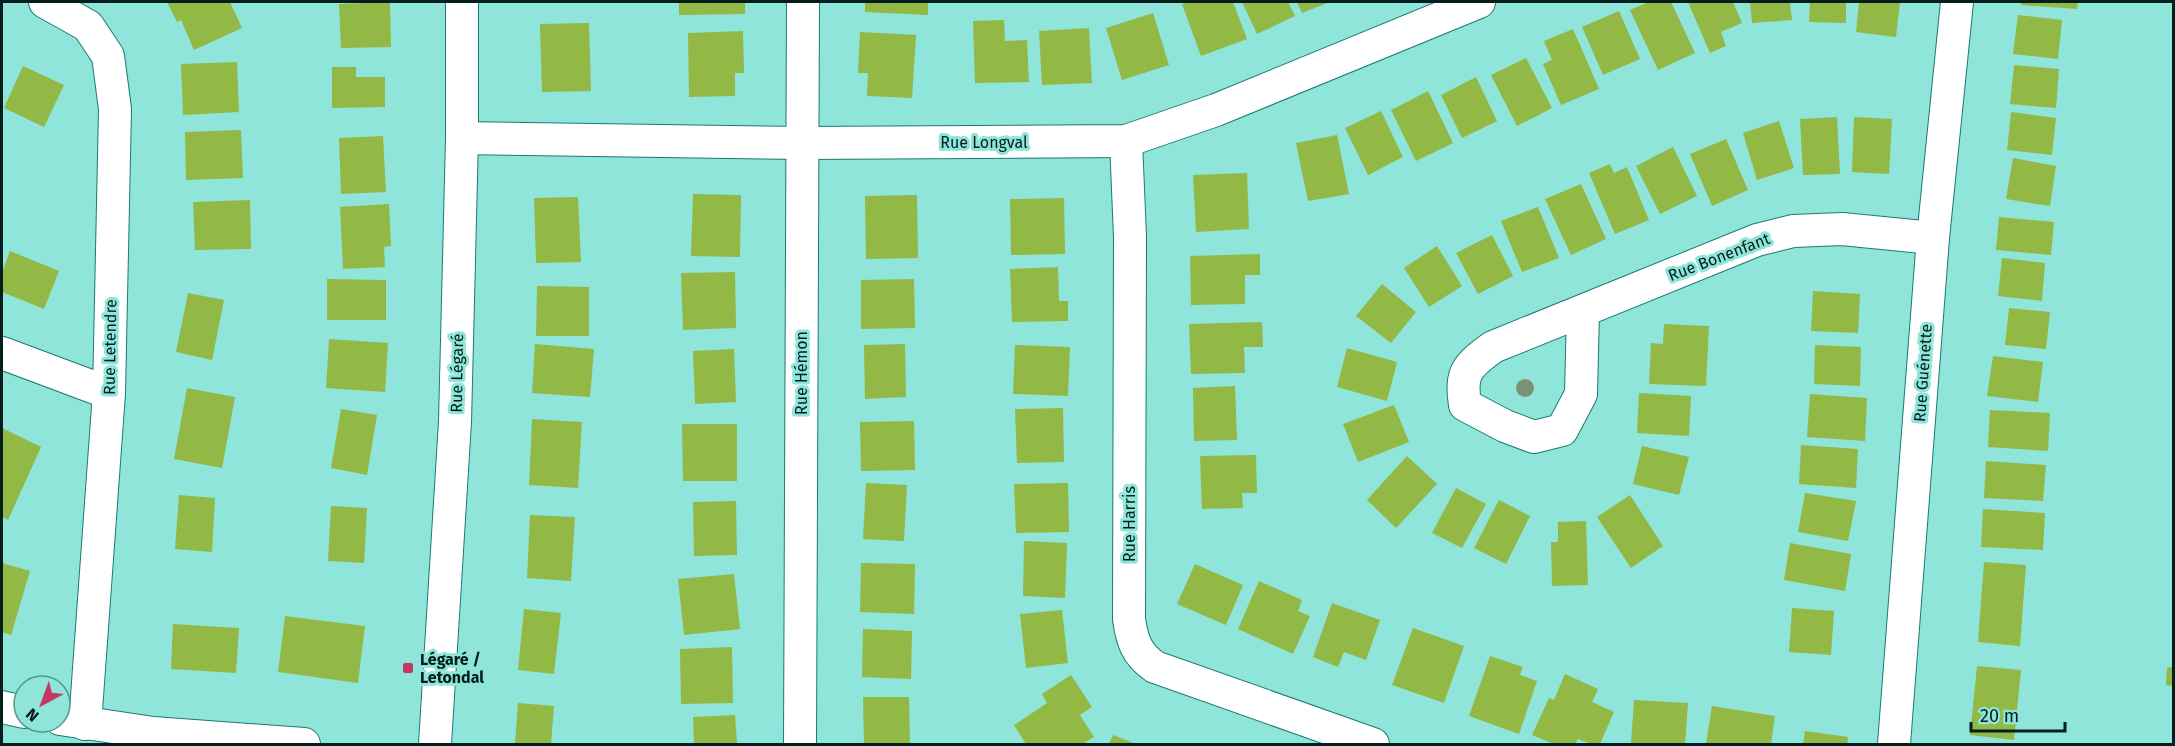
<svg xmlns="http://www.w3.org/2000/svg" width="2175" height="746" font-family="'Fira Sans',sans-serif">
<rect width="100%" height="100%" fill="#8fe5da"/>
<g fill="#92b845">
<path d="M167 2H230L242 28 194 50 181 20 177 22Z"/>
<path d="M390 2 391 47 341 48 339 4Z"/>
<path d="M679 2H745V14L679 15Z"/>
<path d="M865 2H928V15L865 12Z"/>
<path d="M1190 2H1233L1247 39 1201 56 1182 4Z"/>
<path d="M1242 2H1288L1295 16 1257 34Z"/>
<path d="M1297 2H1330L1302 13Z"/>
<path d="M1649 2H1671L1695 53 1658 70 1630 10Z"/>
<path d="M1688 2H1733L1742 23 1721 32 1726 46 1710 53Z"/>
<path d="M1750 2H1790L1792 20 1752 23Z"/>
<path d="M1810 2H1846V23L1809 22Z"/>
<path d="M1859 2H1900L1896 37 1856 32Z"/>
<path d="M2021 2H2078L2077 9 2021 5Z"/>
<path d="M1619 11 1640 59 1603 75 1582 27Z"/>
<path d="M1153 13 1169 65 1122 80 1106 28Z"/>
<path d="M2018 15 2062 20 2058 59 2013 54Z"/>
<path d="M1004 20 1005 41 1027 40 1029 82 975 83 973 21Z"/>
<path d="M589 23 591 91 542 92 540 24Z"/>
<path d="M1089 28 1092 83 1042 85 1039 31Z"/>
<path d="M1573 29 1599 89 1561 105 1543 64 1552 60 1544 41Z"/>
<path d="M743 31 744 73H735V96L689 97 688 33Z"/>
<path d="M860 32 916 35 912 98 867 96 868 73H858Z"/>
<path d="M1526 58 1552 108 1517 126 1491 75Z"/>
<path d="M237 62 239 112 183 115 181 64Z"/>
<path d="M2014 65 2059 69 2056 108 2010 104Z"/>
<path d="M23 66 64 85 44 127 4 108Z"/>
<path d="M332 67H356V77H385V107L332 108Z"/>
<path d="M1476 77 1497 121 1462 138 1441 95Z"/>
<path d="M1428 91 1453 143 1416 161 1391 110Z"/>
<path d="M1381 111 1403 157 1368 175 1345 128Z"/>
<path d="M2011 112 2056 118 2052 155 2007 150Z"/>
<path d="M1837 117 1840 174 1803 175 1800 119Z"/>
<path d="M1854 117 1892 119 1889 174 1852 172Z"/>
<path d="M1779 121 1794 168 1757 180 1743 133Z"/>
<path d="M241 130 243 178 186 180 185 132Z"/>
<path d="M1337 135 1349 194 1308 201 1296 143Z"/>
<path d="M383 136 386 192 341 194 339 138Z"/>
<path d="M1726 139 1748 190 1712 206 1690 154Z"/>
<path d="M1673 147 1697 196 1660 214 1636 166Z"/>
<path d="M2013 158 2056 166 2050 206 2006 199Z"/>
<path d="M1610 164 1614 173 1627 167 1649 220 1615 234 1589 173Z"/>
<path d="M1247 173 1249 229 1196 232 1193 175Z"/>
<path d="M1581 184 1606 239 1571 255 1545 199Z"/>
<path d="M693 194 741 195 740 257 691 256Z"/>
<path d="M917 195 918 258 866 259 865 196Z"/>
<path d="M578 197 581 262 536 263 534 198Z"/>
<path d="M1064 198 1065 254 1011 255 1010 199Z"/>
<path d="M250 200 251 249 195 250 193 202Z"/>
<path d="M389 204 391 246 384 247 385 267 343 269 340 207Z"/>
<path d="M1538 207 1559 258 1522 272 1501 221Z"/>
<path d="M1999 217 2054 222 2051 255 1996 250Z"/>
<path d="M1492 235 1513 276 1478 294 1456 253Z"/>
<path d="M1437 246 1462 286 1429 307 1404 268Z"/>
<path d="M10 251 59 271 44 309 2 292V273Z"/>
<path d="M1260 254V275H1245V304L1191 305 1190 256Z"/>
<path d="M2002 258 2045 263 2042 301 1998 296Z"/>
<path d="M1058 267 1059 301H1068V321L1012 322 1010 269Z"/>
<path d="M735 272 736 328 683 330 681 273Z"/>
<path d="M327 279 386 280V320H327Z"/>
<path d="M914 279 915 328 861 329V280Z"/>
<path d="M1382 284 1416 312 1391 343 1356 316Z"/>
<path d="M537 286 589 287V336H536Z"/>
<path d="M1813 291 1860 294 1858 333 1811 331Z"/>
<path d="M188 293 224 300 212 360 176 352Z"/>
<path d="M2009 308 2050 312 2046 349 2005 345Z"/>
<path d="M1262 322 1263 347H1244L1245 373 1191 374 1189 324Z"/>
<path d="M1664 324 1709 326 1706 386 1649 384 1651 343 1663 344Z"/>
<path d="M329 339 388 343 385 392 326 388Z"/>
<path d="M535 344 594 349 590 397 532 393Z"/>
<path d="M905 344 906 397 865 399 864 345Z"/>
<path d="M1015 345 1070 347 1068 396 1013 394Z"/>
<path d="M1815 345 1861 347 1860 386 1814 384Z"/>
<path d="M1347 348 1397 362 1387 401 1337 387Z"/>
<path d="M734 349 736 402 695 404 693 351Z"/>
<path d="M1993 356 2043 362 2038 402 1987 396Z"/>
<path d="M1235 386 1237 440 1194 441 1193 388Z"/>
<path d="M187 388 235 397 222 468 174 459Z"/>
<path d="M1639 393 1691 396 1689 436 1637 433Z"/>
<path d="M1810 394 1867 398 1865 441 1807 437Z"/>
<path d="M1394 405 1409 442 1358 462 1343 424Z"/>
<path d="M1063 408 1064 462 1017 463 1015 409Z"/>
<path d="M341 409 377 415 367 475 331 468Z"/>
<path d="M1990 410 2050 413 2048 451 1988 447Z"/>
<path d="M532 419 582 422 578 488 529 485Z"/>
<path d="M914 421 915 470 861 471 860 422Z"/>
<path d="M682 424H737V481H683Z"/>
<path d="M2 428 41 447 8 520 2 517Z"/>
<path d="M1801 445 1858 449 1856 488 1799 484Z"/>
<path d="M1642 446 1689 457 1679 495 1633 484Z"/>
<path d="M1256 455 1257 493H1242L1243 508 1202 509 1200 456Z"/>
<path d="M1407 456 1437 484 1396 528 1367 500Z"/>
<path d="M1986 461 2046 465 2043 501 1984 498Z"/>
<path d="M866 483 907 485 904 541 863 539Z"/>
<path d="M1068 483 1069 532 1016 533 1014 484Z"/>
<path d="M1456 488 1486 504 1462 548 1432 533Z"/>
<path d="M1805 493 1856 501 1848 541 1798 532Z"/>
<path d="M179 495 215 498 212 552 175 549Z"/>
<path d="M1630 495 1663 546 1631 568 1597 517Z"/>
<path d="M1499 500 1530 516 1506 564 1474 548Z"/>
<path d="M736 501 737 555 694 556 693 502Z"/>
<path d="M331 506 367 508 364 563 328 561Z"/>
<path d="M1983 509 2045 513 2043 550 1981 547Z"/>
<path d="M530 515 575 517 571 581 527 578Z"/>
<path d="M1586 521 1588 585 1552 586 1551 542H1558V522Z"/>
<path d="M1024 541 1067 543 1065 598 1023 596Z"/>
<path d="M1790 543 1851 554 1845 591 1784 580Z"/>
<path d="M1984 562 2026 565 2020 646 1978 642Z"/>
<path d="M2 563 30 571 11 635 2 632Z"/>
<path d="M861 563 915 564 914 614 860 612Z"/>
<path d="M1195 564 1243 585 1226 625 1177 604Z"/>
<path d="M734 574 740 629 684 635 678 579Z"/>
<path d="M1259 581 1302 600 1298 611 1310 616 1293 654 1238 629Z"/>
<path d="M1332 603 1380 620 1366 660 1344 652 1338 667 1313 657Z"/>
<path d="M1792 608 1834 611 1831 655 1789 652Z"/>
<path d="M524 609 561 613 554 674 518 670Z"/>
<path d="M1062 610 1068 663 1026 668 1020 614Z"/>
<path d="M285 616 365 626 358 683 278 672Z"/>
<path d="M173 624 239 628 236 673 171 669Z"/>
<path d="M1413 628 1464 646 1444 703 1392 685Z"/>
<path d="M863 629 912 631 911 679 862 677Z"/>
<path d="M732 647 733 703 681 704 680 649Z"/>
<path d="M1490 656 1523 667 1520 675 1537 681 1519 734 1469 716Z"/>
<path d="M1977 666 2021 670 2014 740 1970 735Z"/>
<path d="M2174 666V686L2166 685 2167 668Z"/>
<path d="M1565 674 1598 689 1592 702 1614 712 1600 744H1591L1578 739 1575 744H1554L1532 735 1549 698 1554 700Z"/>
<path d="M1071 675 1092 707 1080 715 1094 737 1082 744H1026L1014 725 1047 703 1042 694Z"/>
<path d="M863 697H909L910 744H864Z"/>
<path d="M1634 700 1688 703 1685 744H1631Z"/>
<path d="M518 703 554 706 551 744H515Z"/>
<path d="M1712 706 1775 716 1771 744H1706Z"/>
<path d="M735 715 737 744H694L693 717Z"/>
<path d="M1805 731 1848 737 1847 744H1803Z"/>
<path d="M1113 735 1136 744H1109Z"/>
</g>
<g fill="none" stroke-linecap="round" stroke-linejoin="round">
<g stroke="#1b7b72" stroke-width="34">
<g id="minor">
<path d="M45 2 88 26 108 56 115 109 109 393 85 724"/>
<path d="M462 138 802 143 1126 141 1216 110 1479 2"/>
<path d="M1126 141 1130 237 1129 619C1132 640 1136 654 1155 667L1373 744"/>
<path d="M1583 312 1581 394 1562 430 1534 437 1505 426 1465 405C1460 372 1467 366 1493 347L1757 240 1793 231 1842 229 1933 238"/>
<path d="M2 353 109 393"/>
<path d="M2 707 24 712"/>
<path d="M60 719 153 733 304 744"/>
<path d="M435 744 455 422 462 138V2"/>
<path d="M800 744 803 2"/>
<path d="M1894 744 1933 238 1957 2"/>
</g>
</g>
<use href="#minor" stroke="#fff" stroke-width="32"/>
</g>
<circle fill="#7d9076" cx="1525" cy="388" r="9"/>
<rect fill="#c43766" stroke="#8fe5da" stroke-width="2" x="402" y="662" width="12" height="12" rx="3"/>
<g text-anchor="middle" dominant-baseline="central" stroke-width="6" stroke-linejoin="round" paint-order="stroke">
<g font-size="16" fill="#031e1b" stroke="#8fe5da">
<text x="984" y="142">Rue Longval</text>
<text transform="translate(1719 257) rotate(-21)">Rue Bonenfant</text>
<text transform="translate(110 347) rotate(-89)">Rue Letendre</text>
<text transform="translate(457 373) rotate(-89)">Rue Légaré</text>
<text transform="translate(801 373) rotate(-90)">Rue Hémon</text>
<text transform="translate(1923 373) rotate(-86)">Rue Guénette</text>
<text transform="translate(1129 524) rotate(-90)">Rue Harris</text>
</g>
<g font-size="16" font-weight="bold" fill="#031e1b" stroke="#8fe5da" text-anchor="start">
<text x="420" y="659">Légaré /<tspan x="420" dy="18">Letondal</tspan></text>
</g>
</g>
<rect width="2175" height="746" fill="none" stroke="#031e1b" stroke-width="6"/>
<g transform="translate(42 704) rotate(221)"><circle r="28" fill="#8fe5da" stroke="#57958e" stroke-width="1.5"/>
<path d="M0-4.5L10 22L0 15L-10 22Z" fill="#c43766"/>
<text y="-9" font-size="16" font-weight="bold" text-anchor="middle" fill="#031e1b">N</text>
</g>
<path d="M1971 722v9h94v-9" fill="none" stroke="#031e1b" stroke-width="3"/>
<text x="1980" y="722" font-size="18" fill="#031e1b" stroke="#8fe5da" stroke-width="4.5" paint-order="stroke">20 m</text>
</svg>
